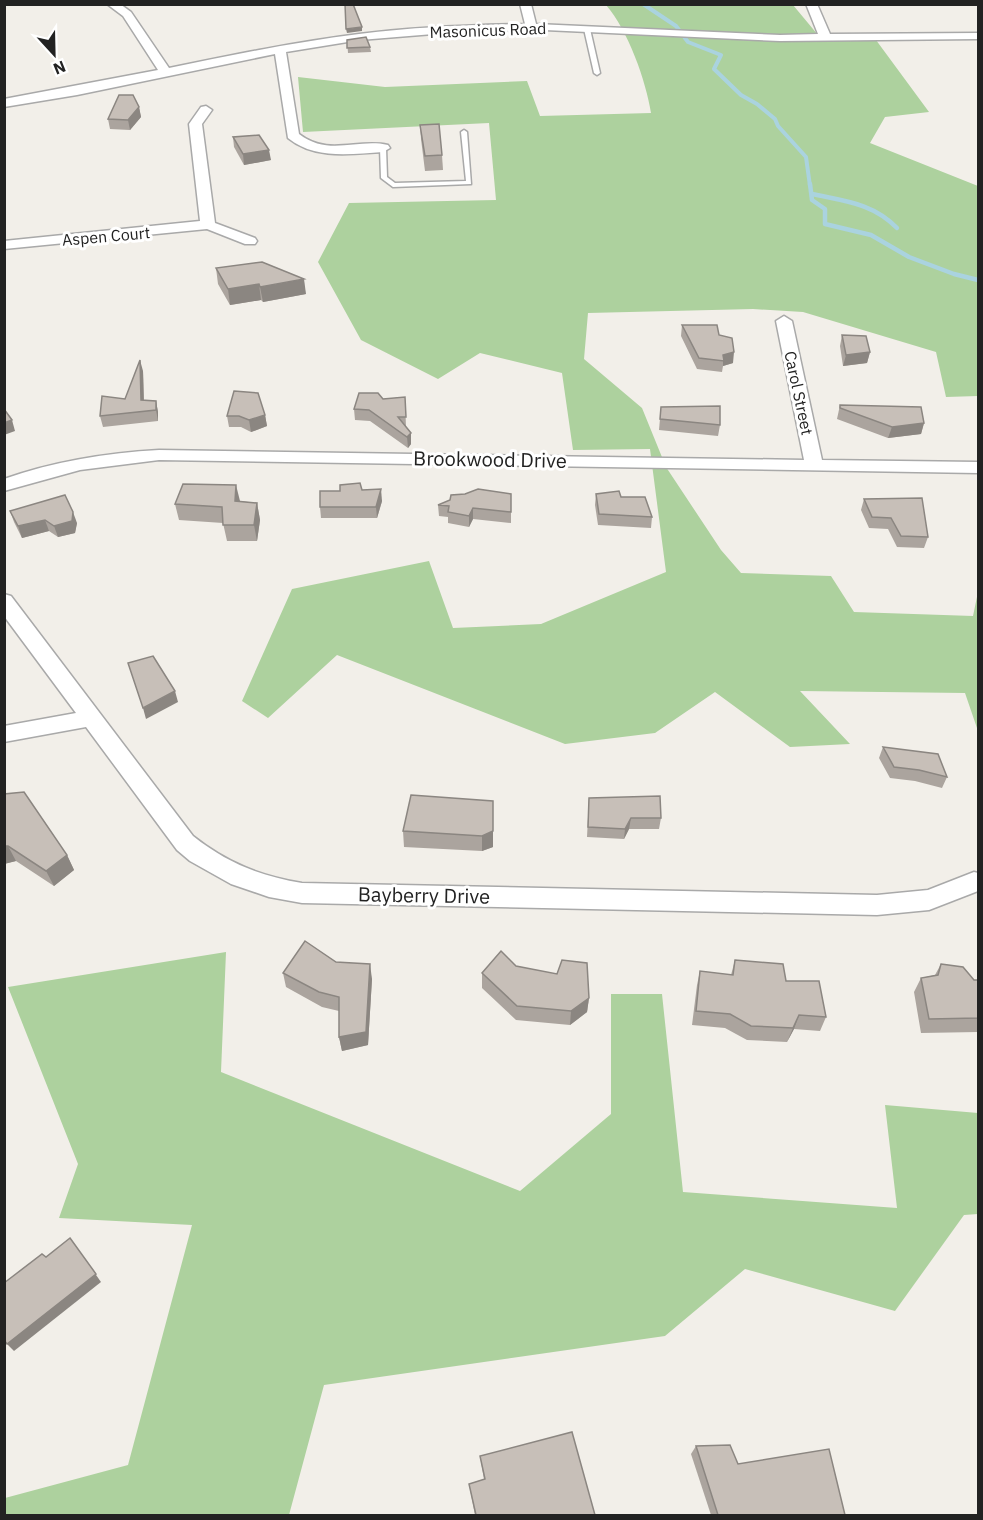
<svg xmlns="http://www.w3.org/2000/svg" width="983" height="1520" font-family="'IBM Plex Sans',sans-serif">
<rect width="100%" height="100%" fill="#f2efe9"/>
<g fill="#add19e">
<path d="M606 5H793L823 41 876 40 929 112 885 117 870 143 978 186V396L946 397 936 352 803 312 753 309 588 313 584 359 642 408 666 467 721 550 741 573 831 576 854 612 973 616 978 592V731L965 693 800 691 850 744 790 747 715 692 655 733 565 744 337 655 268 718 242 701 292 589 429 561 453 628 541 624 666 572 650 449 573 450 562 373 480 353 438 379 361 340 318 262 349 203 496 200 489 123 303 132 298 77 385 87 527 81 540 116 651 113C646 81 628 30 606 5Z"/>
<path d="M226 952 221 1072 520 1191 611 1114V994H662L683 1192 897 1208 885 1105 978 1113V1214L964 1215 895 1311 745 1269 665 1336 324 1385 289 1515H5V1498L128 1465 192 1225 59 1218 78 1164 8 987Z"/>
</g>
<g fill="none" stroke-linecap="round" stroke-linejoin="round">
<path stroke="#aad3df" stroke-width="4" d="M643 4 676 26 688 42 721 55 714 69 741 95 757 104 775 119 778 126 806 157 810 186"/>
<g stroke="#aad3df" stroke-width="4.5">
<path d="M810 184 812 200 825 209V224L871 235 909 257 954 274 978 280"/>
<path d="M812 194C844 201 873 203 897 228"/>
</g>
<g stroke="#a9a9a9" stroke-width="3">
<g id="lane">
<path d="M587 27 590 29 600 73 597 75 594 73 584 29Z"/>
<path d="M464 130 467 132 471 184 393 187 381 178 380 148 383 146 386 148 387 177 395 183 466 181 461 132Z"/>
</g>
</g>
<g stroke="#a9a9a9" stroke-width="3">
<g id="street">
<path d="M107 4H120L131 12 169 68C232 55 295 42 359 34 414 27 469 25 525 24L520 4H531L536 24 780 35 818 34 806 4H817L830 34 978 33V39L780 41 545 30 458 32 360 40 286 52 299 134C329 157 357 138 388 145L390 148 383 152C351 154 315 160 288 138L275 54 77 95 4 107V99L158 70 123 16Z"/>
<path d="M206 106 212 110 202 124 215 223 255 238 257 241 255 244H245L207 229 4 249V241L200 221 189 124 201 107Z"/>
<path d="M784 316 792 321 822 460 978 462V473L159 460 80 470 4 491V479C55 461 106 453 159 450L804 460 776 321Z"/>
<path d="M4 594 11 596 193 836C227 863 260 876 302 883L877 895 928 890 974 872 978 873V891L929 910 877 915 302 903 269 897 231 884 190 861 177 850 86 727 4 742V726L76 713 4 616Z"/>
</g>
</g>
<use href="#lane" fill="#fff" fill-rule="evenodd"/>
<use href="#street" fill="#fff" fill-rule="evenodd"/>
</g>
<g fill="#aba49e">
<path d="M347 40 370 47 371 52 348 53Z"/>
<path d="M139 107 141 117 130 130 110 129 108 119Z"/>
<path d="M420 125 442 155 443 170 425 171 421 139Z"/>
<path d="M233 137 271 160 244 165 234 147Z"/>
<path d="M216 268 306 294 263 302 261 300 230 305 218 284Z"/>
<path d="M682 325 719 335 733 363 723 366 722 372 697 369 681 336Z"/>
<path d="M842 335 870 352 867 363 843 366 840 346Z"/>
<path d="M143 371 144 400 156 401 158 412V421L103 427 100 416 125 399Z"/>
<path d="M405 397 406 428 411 444 408 448 370 421 355 420 354 409 383 399Z"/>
<path d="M840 405 924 423 921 434 888 438 837 419Z"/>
<path d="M661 407 720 425 718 436 659 430Z"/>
<path d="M265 415 267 426 251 432 241 427H229L227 416Z"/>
<path d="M362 490 382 501 377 518H321L320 507 340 491Z"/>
<path d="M511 494V523L473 519 469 527 448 523V517L439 516 438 505Z"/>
<path d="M596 494 621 497 652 517 651 528 598 525 595 505Z"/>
<path d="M864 499 928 537 924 548 897 547 888 529 869 528 861 510Z"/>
<path d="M240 501 257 503 260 520 257 541H227L223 523 179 520 175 504Z"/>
<path d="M10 511 77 523 75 533 58 537 49 531 22 538 14 522Z"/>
<path d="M883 747 947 777 942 788 915 781 890 778 879 758Z"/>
<path d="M4 794 67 855 74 870 54 886 16 861 4 864Z"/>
<path d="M589 798 661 818 659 829H629L624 839 587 837Z"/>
<path d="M493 801V847L482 851 404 847 403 831Z"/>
<path d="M735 960 786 981 826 1017 820 1031 794 1029 787 1042 747 1040 725 1028 692 1025 697 985 700 971 731 975Z"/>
<path d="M336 962 372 979 368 1045 342 1051 339 1037V1011L322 1007 286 987 283 973Z"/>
<path d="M941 964 974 980H978V1032L921 1033 914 992 921 978 935 975Z"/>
<path d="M516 966 589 998 587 1012 570 1025 516 1020 482 988V973Z"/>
<path d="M696 1446 738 1464 845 1515H711L691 1454Z"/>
<path d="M480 1456 595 1515H475L469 1484 484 1479Z"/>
</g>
<g fill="#8b8681">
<path d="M362 27V31L347 33 346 29Z"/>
<path d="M139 107 141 117 130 130 128 120Z"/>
<path d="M269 150 271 160 244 165 243 154Z"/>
<path d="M304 279 306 294 263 302 260 287Z"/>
<path d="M259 284 261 300 230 305 228 289Z"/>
<path d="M734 352 733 363 723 366V355Z"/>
<path d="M870 352 867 363 843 366 846 355Z"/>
<path d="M140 360 143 371 144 411 141 400Z"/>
<path d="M156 401 158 412V421L156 410Z"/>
<path d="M265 415 267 426 251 432 249 420Z"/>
<path d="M12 420 15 431 4 435V423Z"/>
<path d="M924 423 921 434 888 438 892 427Z"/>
<path d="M411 433V444L408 448 407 437Z"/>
<path d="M236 485 240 501 238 517 235 501Z"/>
<path d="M381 489 382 501 377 518 376 507Z"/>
<path d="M257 503 260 520 257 541 254 525Z"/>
<path d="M473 508V519L469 527V516Z"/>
<path d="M73 512 77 523 75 533 58 537 54 526Z"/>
<path d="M45 520 49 531 22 538 18 526Z"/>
<path d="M175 691 178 702 146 719 143 708Z"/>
<path d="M493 817V847L482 851V836Z"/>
<path d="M631 818 629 829 624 839 625 829Z"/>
<path d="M4 846H8L16 861 4 864Z"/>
<path d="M67 855 74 870 54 886 46 871Z"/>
<path d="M370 964 372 979 368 1045 342 1051 339 1037Z"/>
<path d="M589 998 587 1012 570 1025 571 1011Z"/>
<path d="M799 1015 794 1029 787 1042 793 1028Z"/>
<path d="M70 1238 101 1282 14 1351 7 1344Z"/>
</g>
<g fill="#c7bfb8" stroke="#8b8681" stroke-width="1.5">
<path d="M345 4H353L362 27 346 29Z"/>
<path d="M366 37 370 47 347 48V40Z"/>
<path d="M119 95H133L139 107 128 120 108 119Z"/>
<path d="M439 124 442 155 425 156 420 125Z"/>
<path d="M259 135 269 150 243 154 233 137Z"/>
<path d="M262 262 304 279 260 287 259 284 228 289 216 268Z"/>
<path d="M682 325H717L719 335 732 338 734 352 723 355 724 361 699 358Z"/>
<path d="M842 335 866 336 870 352 846 355Z"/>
<path d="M140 360 141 400 156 401V410L100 416 102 396 125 399Z"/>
<path d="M234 391 258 393 265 415 249 420 239 416H227Z"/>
<path d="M359 393H378L383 399 405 397 406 417H398L411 433 407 437 369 410 354 409Z"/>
<path d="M840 405 921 407 924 423 892 427 840 408Z"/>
<path d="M720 406V425L660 419 661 407Z"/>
<path d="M4 409 12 420 4 423Z"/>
<path d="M360 483 362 490 381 489 376 507H320V491H340V485Z"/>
<path d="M183 484 236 485 235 501 257 503 254 525H223L222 507 175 504Z"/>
<path d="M478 489 511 494V512L473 508 469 516 448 512 449 506 438 505 450 500 451 495 465 494Z"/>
<path d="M619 491 621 497H645L652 517 599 514 596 494Z"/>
<path d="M65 495 73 512 72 521 54 526 45 520 18 526 10 511Z"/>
<path d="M922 498 928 537 901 536 891 518 872 517 864 499Z"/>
<path d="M153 656 175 691 143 708 128 663Z"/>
<path d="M883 747 938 754 947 777 919 770 894 767Z"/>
<path d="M24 792 67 855 46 871 8 846H4V794Z"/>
<path d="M411 795 493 801V831L482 836 403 831Z"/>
<path d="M660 796 661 818H631L625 829 588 827 589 798Z"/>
<path d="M305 941 336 962 370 964 366 1032 339 1037V997L319 992 283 973Z"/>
<path d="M501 951 516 966 557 974 562 960 587 963 589 998 571 1011 517 1006 482 973Z"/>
<path d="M735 960 783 964 786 981H819L826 1017 799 1015 793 1028 751 1026 730 1014 696 1011 700 971 733 975Z"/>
<path d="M941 964 963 967 974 980H978V1018L929 1019 921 978 938 975Z"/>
<path d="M70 1238 96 1274 7 1344 4 1340V1283L42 1254 46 1257Z"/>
<path d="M572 1432 595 1515H476L469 1484 485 1479 480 1456Z"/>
<path d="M730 1445 738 1464 829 1449 845 1515H718L696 1446Z"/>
</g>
<g text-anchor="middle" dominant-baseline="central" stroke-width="6" stroke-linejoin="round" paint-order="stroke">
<g font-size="16" fill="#222" stroke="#fff">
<text transform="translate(488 30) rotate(-2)">Masonicus Road</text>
<text transform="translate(106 236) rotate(-5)">Aspen Court</text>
<text transform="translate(799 393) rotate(78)">Carol Street</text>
</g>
<g font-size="20" fill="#222" stroke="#fff">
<text transform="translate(490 459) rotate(1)">Brookwood Drive</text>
<text transform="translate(424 895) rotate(1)">Bayberry Drive</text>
</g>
</g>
<rect width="983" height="1520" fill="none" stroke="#222222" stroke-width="12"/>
<g transform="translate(54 54) rotate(158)" stroke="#ffffff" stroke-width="4.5" paint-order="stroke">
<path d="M0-4.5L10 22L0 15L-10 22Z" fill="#222222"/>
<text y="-9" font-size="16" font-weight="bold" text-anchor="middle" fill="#222222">N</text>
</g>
</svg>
